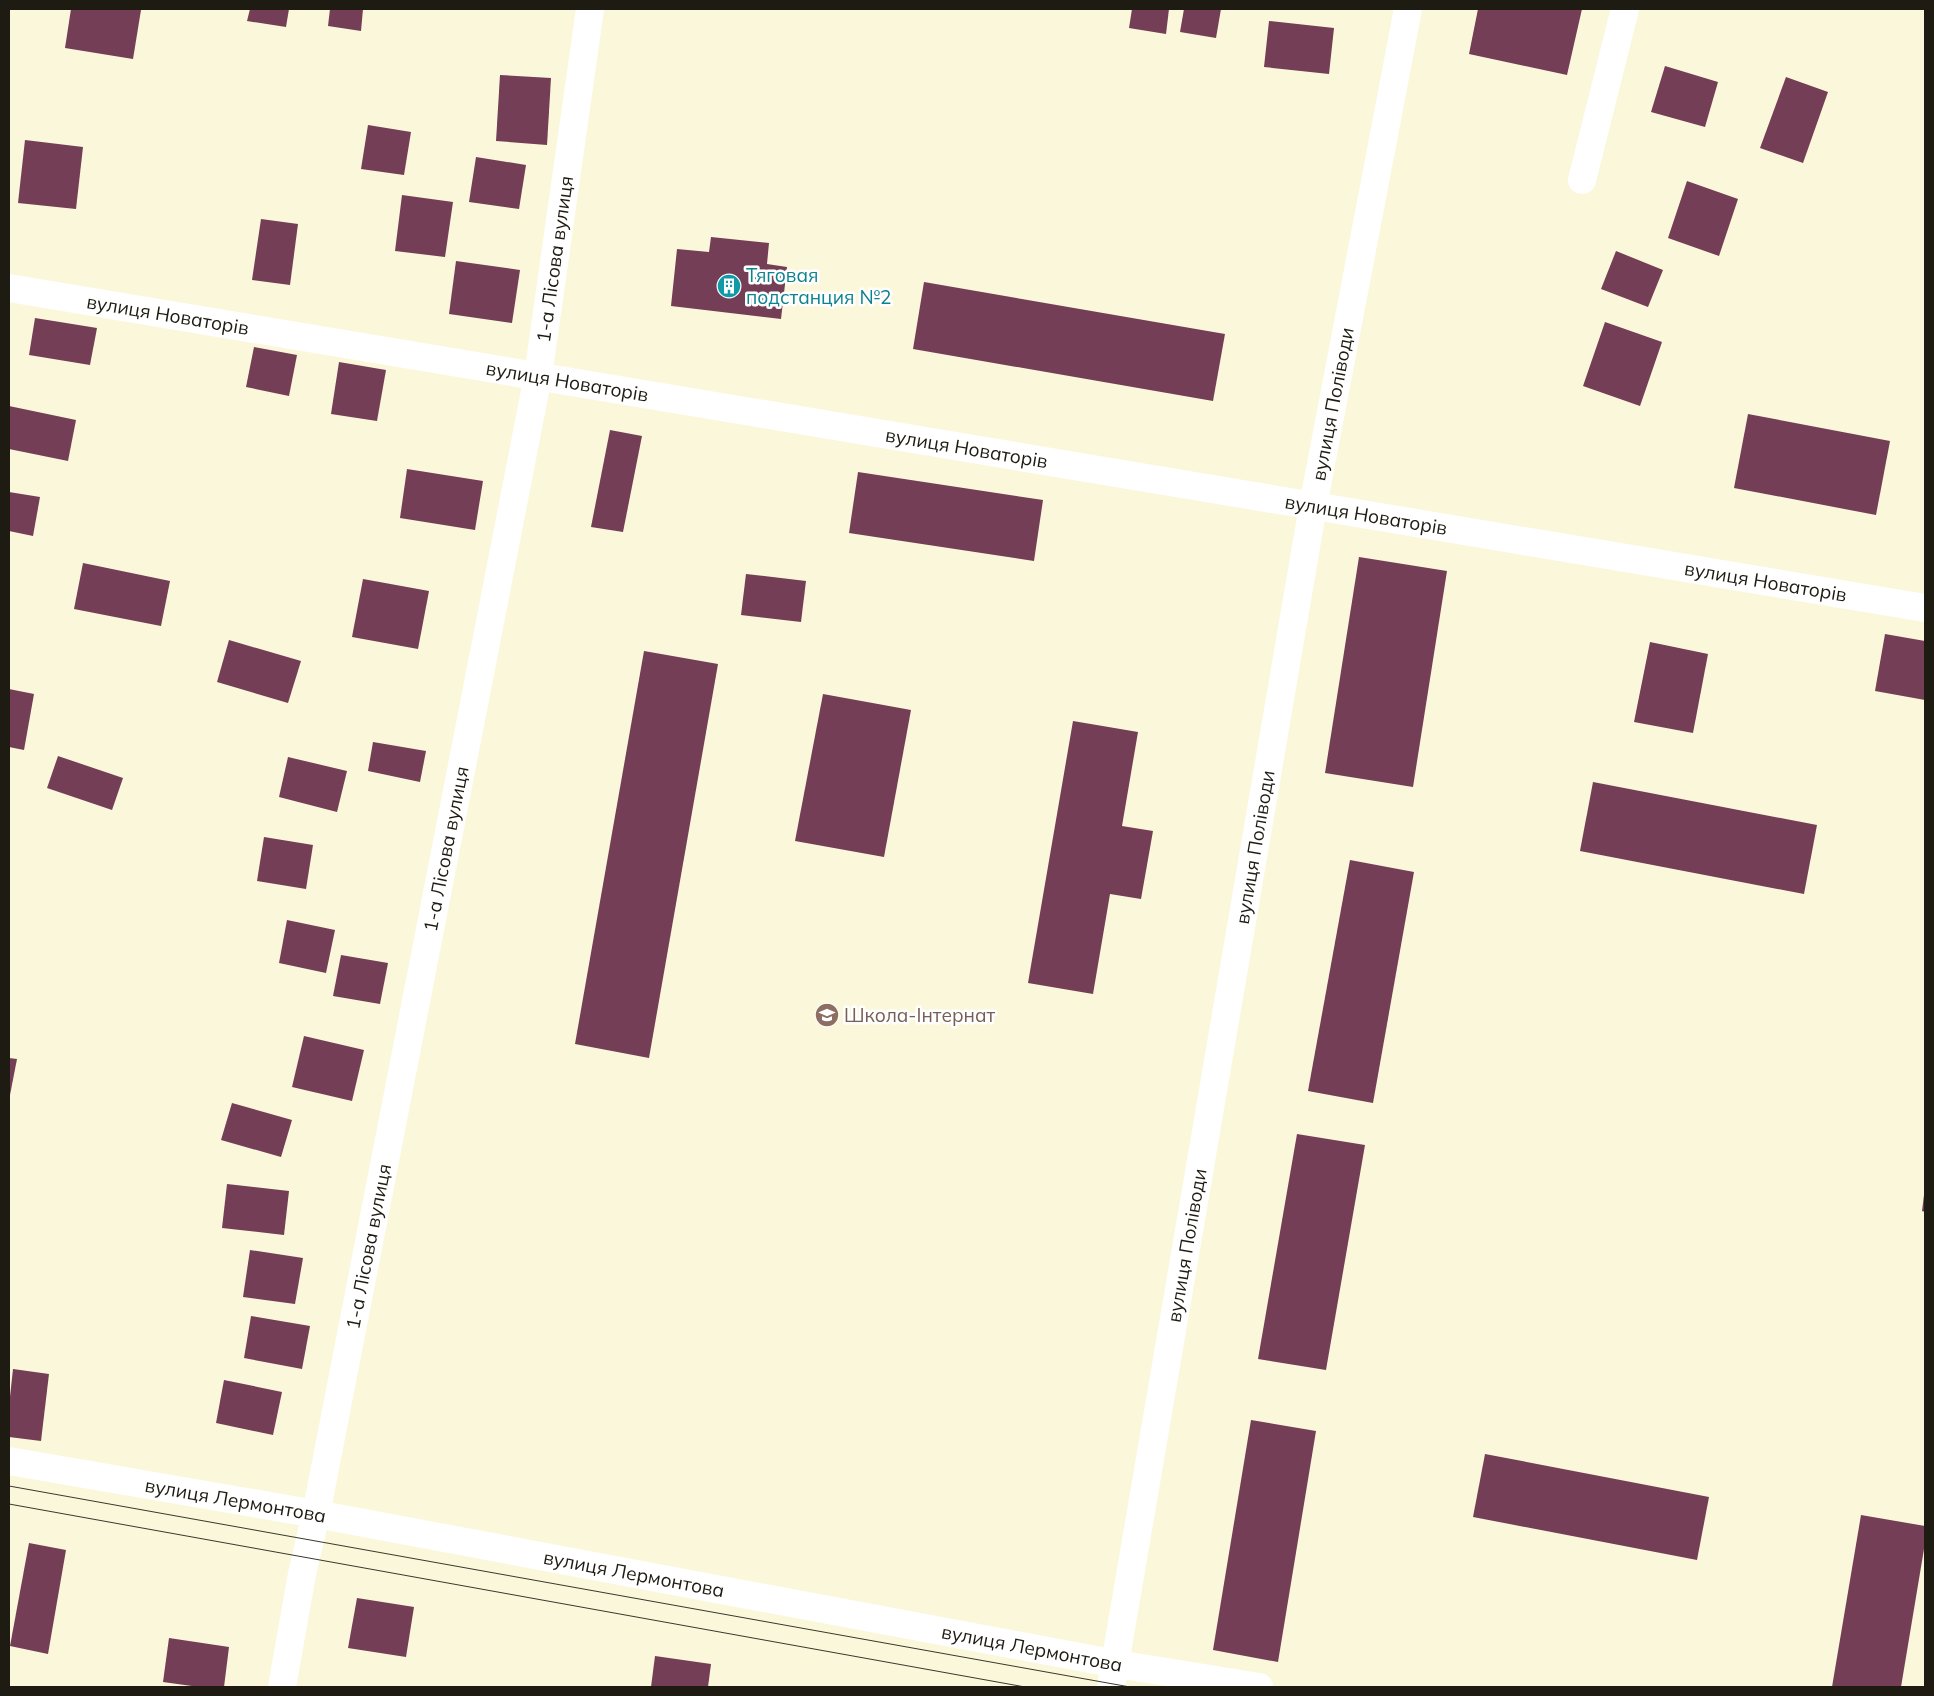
<svg xmlns="http://www.w3.org/2000/svg" width="1934" height="1696" font-family="Mulish,sans-serif">
<rect width="100%" height="100%" fill="#fbf7da"/>
<g fill="#733e56">
<path d="M71 9 141 10 133 59 65 48Z"/>
<path d="M250 9H289L286 27 247 21Z"/>
<path d="M330 9H363L361 31 328 26Z"/>
<path d="M1132 9H1169L1166 34 1129 28Z"/>
<path d="M1184 9H1221L1216 38 1180 32Z"/>
<path d="M1478 9H1582L1567 75 1469 54Z"/>
<path d="M1269 21 1334 28 1329 74 1264 67Z"/>
<path d="M1665 66 1718 82 1705 127 1651 112Z"/>
<path d="M500 75 551 78 547 145 496 141Z"/>
<path d="M1786 77 1828 92 1803 163 1760 148Z"/>
<path d="M368 125 411 132 404 175 361 169Z"/>
<path d="M25 140 83 147 76 209 18 203Z"/>
<path d="M476 157 526 165 519 209 469 202Z"/>
<path d="M1687 181 1738 199 1719 256 1668 238Z"/>
<path d="M402 195 453 202 445 257 395 251Z"/>
<path d="M261 219 298 224 290 285 252 280Z"/>
<path d="M711 237 769 243 767 264 787 267 781 319 671 306 677 249 709 252Z"/>
<path d="M1616 251 1663 270 1648 307 1601 289Z"/>
<path d="M456 261 520 270 512 323 449 314Z"/>
<path d="M924 282 1225 334 1213 401 913 349Z"/>
<path d="M35 318 97 328 90 365 29 355Z"/>
<path d="M1605 322 1662 342 1640 406 1583 386Z"/>
<path d="M254 347 297 355 289 396 246 387Z"/>
<path d="M339 362 386 370 377 421 331 414Z"/>
<path d="M9 406 76 420 68 461 9 449Z"/>
<path d="M1748 414 1890 441 1876 515 1734 488Z"/>
<path d="M610 430 642 436 623 532 591 527Z"/>
<path d="M407 469 483 481 475 530 400 518Z"/>
<path d="M858 472 1043 500 1034 561 849 533Z"/>
<path d="M9 492 40 497 33 536 9 531Z"/>
<path d="M1359 557 1447 571 1413 787 1325 773Z"/>
<path d="M83 563 170 581 161 626 74 609Z"/>
<path d="M746 574 806 581 801 622 741 615Z"/>
<path d="M363 579 429 591 418 649 352 637Z"/>
<path d="M1885 634 1925 641V700L1875 691Z"/>
<path d="M229 640 301 661 288 703 217 682Z"/>
<path d="M1650 642 1708 654 1693 733 1634 722Z"/>
<path d="M644 651 718 664 649 1058 575 1044Z"/>
<path d="M9 689 34 694 24 750 9 747Z"/>
<path d="M823 694 911 710 884 857 795 841Z"/>
<path d="M1073 721 1138 732 1122 826 1153 831 1141 899 1110 894 1093 994 1028 983Z"/>
<path d="M373 742 426 751 420 782 368 771Z"/>
<path d="M58 756 123 778 112 810 47 788Z"/>
<path d="M288 757 347 771 337 812 279 797Z"/>
<path d="M1593 782 1817 825 1804 894 1580 851Z"/>
<path d="M264 837 313 845 306 889 257 881Z"/>
<path d="M1350 860 1414 872 1373 1103 1308 1091Z"/>
<path d="M287 920 335 930 326 973 279 963Z"/>
<path d="M341 955 388 963 380 1004 333 996Z"/>
<path d="M304 1036 364 1050 352 1101 292 1087Z"/>
<path d="M9 1058 17 1059 10 1095H9Z"/>
<path d="M232 1103 292 1120 281 1157 221 1140Z"/>
<path d="M1297 1134 1365 1145 1326 1370 1258 1359Z"/>
<path d="M227 1184 289 1191 284 1235 222 1228Z"/>
<path d="M1924 1195H1925V1212L1922 1211Z"/>
<path d="M250 1250 303 1258 295 1304 243 1297Z"/>
<path d="M251 1316 310 1326 302 1369 244 1358Z"/>
<path d="M13 1369 49 1374 41 1441 9 1437V1406Z"/>
<path d="M224 1380 282 1392 273 1435 216 1423Z"/>
<path d="M1251 1420 1316 1431 1278 1662 1213 1650Z"/>
<path d="M1485 1454 1709 1497 1697 1560 1473 1517Z"/>
<path d="M1861 1515 1925 1526V1543L1901 1687H1832Z"/>
<path d="M29 1543 66 1550 48 1654 10 1646Z"/>
<path d="M357 1598 414 1607 406 1657 348 1648Z"/>
<path d="M169 1638 229 1647 224 1687H199L163 1682Z"/>
<path d="M655 1656 711 1664 708 1687H651Z"/>
</g>
<g fill="none" stroke-linecap="round" stroke-linejoin="round">
<g stroke="#fff" stroke-width="28">
<path d="M1582 180 1625 9"/>
<path id="s1" d="M9 288 1925 608"/>
<path id="s2" d="M9 1461 316 1514 1117 1664 1259 1687"/>
<path id="s3" d="M282 1687 302 1574 316 1514 538 376 590 9"/>
<path id="s4" d="M1111 1687 1313 506 1408 9"/>
</g>
<g stroke="#3a382b" stroke-width="1">
<path d="M9 1486 1130 1687"/>
<path d="M9 1504 1025 1687"/>
</g>
</g>
<defs>
<g id="building-disc" transform="scale(1.25)"><circle r="9.5" fill="#0f9aa8" stroke="#fff"/><path d="M-4-6H4V6H1V3H-1V6H-4ZM-2.5-4.3h1.7v1.8h-1.7ZM.8-4.3h1.7v1.8H.8ZM-2.5-1h1.7V.8h-1.7ZM.8-1h1.7V.8H.8Z" fill="#fff"/></g>
<g id="school-disc" transform="scale(1.25)"><circle r="9.5" fill="#8d6e63" stroke="#fff"/><path d="M0-5L7-2L0 1L-7-2ZM-4 1L0 2.5L4 1V4Q0 6-4 4Z" fill="#fff"/></g>
</defs>
<g fill-rule="evenodd">
<use href="#building-disc" x="729" y="286"/>
<use href="#school-disc" x="827" y="1015"/>
</g>
<g text-anchor="middle" dominant-baseline="central" stroke-width="5" stroke-linejoin="round" paint-order="stroke">
<g font-size="19" fill="#1e1c12" stroke="#fff">
<text stroke="none"><textPath href="#s3" startOffset="1454">1-а Лісова вулиця</textPath></text>
<text stroke="none"><textPath href="#s1" startOffset="161">вулиця Новаторів</textPath></text>
<text stroke="none"><textPath href="#s1" startOffset="566">вулиця Новаторів</textPath></text>
<text stroke="none"><textPath href="#s4" startOffset="1302">вулиця Поліводи</textPath></text>
<text stroke="none"><textPath href="#s1" startOffset="971">вулиця Новаторів</textPath></text>
<text stroke="none"><textPath href="#s1" startOffset="1376">вулиця Новаторів</textPath></text>
<text stroke="none"><textPath href="#s1" startOffset="1781">вулиця Новаторів</textPath></text>
<text stroke="none"><textPath href="#s4" startOffset="852">вулиця Поліводи</textPath></text>
<text stroke="none"><textPath href="#s3" startOffset="854">1-а Лісова вулиця</textPath></text>
<text stroke="none"><textPath href="#s4" startOffset="448">вулиця Поліводи</textPath></text>
<text stroke="none"><textPath href="#s3" startOffset="449">1-а Лісова вулиця</textPath></text>
<text stroke="none"><textPath href="#s2" startOffset="230">вулиця Лермонтова</textPath></text>
<text stroke="none"><textPath href="#s2" startOffset="635">вулиця Лермонтова</textPath></text>
<text stroke="none"><textPath href="#s2" startOffset="1040">вулиця Лермонтова</textPath></text>
</g>
<g font-size="19" fill="#0d838f" stroke="#fff" text-anchor="start">
<text x="746" y="275">Тяговая<tspan x="746" dy="22">подстанция №2</tspan></text>
</g>
<g font-size="19" fill="#785e54" stroke="#fff" text-anchor="start">
<text x="844" y="1015">Школа-Інтернат</text>
</g>
</g>
<rect width="1934" height="1696" fill="none" stroke="#1e1c12" stroke-width="20"/>
</svg>
